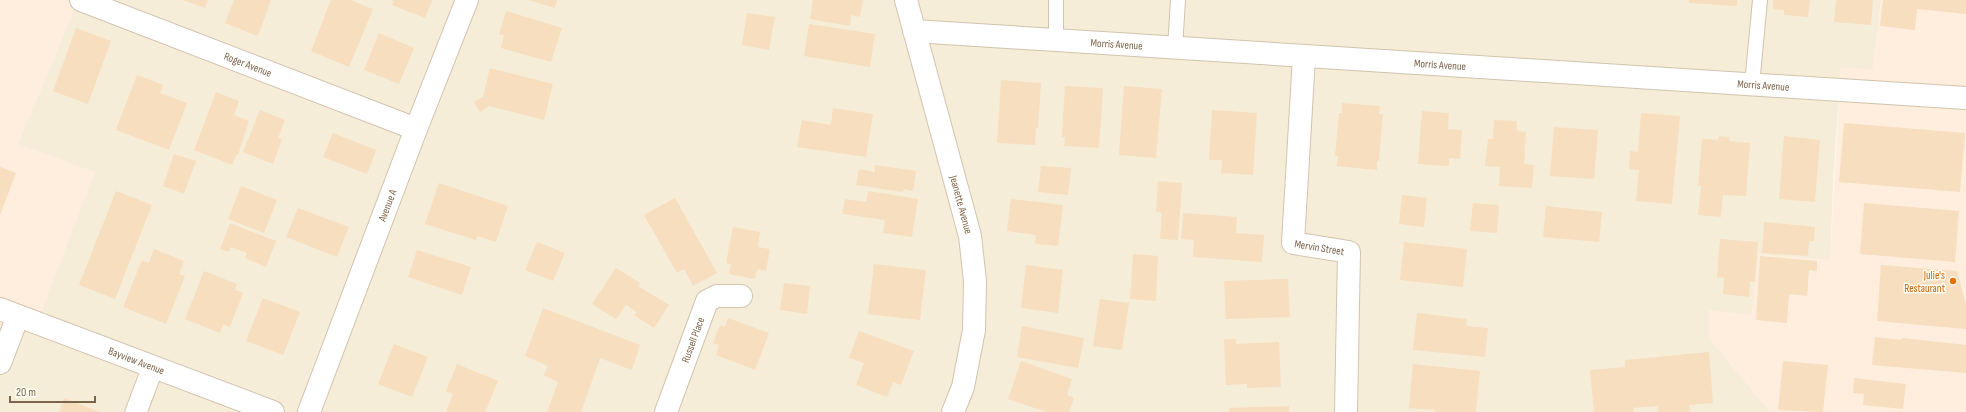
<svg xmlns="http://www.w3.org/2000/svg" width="1966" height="412" font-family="'Sofia Sans Condensed',sans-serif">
<rect width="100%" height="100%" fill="#fef9ea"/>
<path fill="#f6edd8" d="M63 0H1881L1873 70 1841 68 1834 165 1830 260 1758 255 1752 316 1709 310V338L1770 412H0V319L95 173 18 144 76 5Z"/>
<g fill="#ffeddd">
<path d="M0 0H63L76 5 18 144 95 172 34 331 0 319Z"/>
<path d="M1881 0H1966V412H1770L1709 338V310L1752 315 1758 254 1830 260 1841 68 1873 69Z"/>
</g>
<g fill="#f6debf">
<path d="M183 0H208L205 8Z"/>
<path d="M234 0H271L258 36 225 23Z"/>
<path d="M331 0H350L373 9 349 67 311 51Z"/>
<path d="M391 0H432L425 18 392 5 394 1Z"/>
<path d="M528 0H557L555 8Z"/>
<path d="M813 0H863L860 17 851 15 850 26 810 19Z"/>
<path d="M1689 0H1737V6L1689 3Z"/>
<path d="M1773 0H1810L1808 17 1784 15V10L1773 9Z"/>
<path d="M1836 0H1873L1871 25 1834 22Z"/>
<path d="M1883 0H1966V14L1917 9 1915 30 1880 26Z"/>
<path d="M506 11 562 28 551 62 501 48 504 35 499 34Z"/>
<path d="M747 13 775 17 769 50 742 45Z"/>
<path d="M809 24 875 34 870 67 804 56Z"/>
<path d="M76 28 111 41 88 104 53 91Z"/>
<path d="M379 33 414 48 399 84 364 70Z"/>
<path d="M490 68 553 84 544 120 489 106 480 112 474 102 483 97Z"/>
<path d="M137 75 163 85 160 93 187 103 169 150 116 130Z"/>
<path d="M1001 80 1041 83 1038 128H1036L1035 145 997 143Z"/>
<path d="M1065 86 1103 88 1099 148 1064 146 1065 137H1062Z"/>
<path d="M1124 86 1162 89 1156 158 1119 155Z"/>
<path d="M216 92 239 101 234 115 249 121 238 155H236L232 165 194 150Z"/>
<path d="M1342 103 1380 106 1379 114H1383L1379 161H1377V170L1337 166 1338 156H1335L1339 113H1342Z"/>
<path d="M833 108 873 114 866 157 797 147 802 120 831 125Z"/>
<path d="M260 110 285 120 278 138 282 139 273 164 243 152Z"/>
<path d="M1212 110 1257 113 1253 175 1221 173 1222 160H1209Z"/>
<path d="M1422 111 1449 113 1448 129 1462 130 1460 159 1449 158V166L1418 164Z"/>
<path d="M1641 113 1680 116 1672 204 1636 201 1639 170 1629 169 1630 151 1638 152Z"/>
<path d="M1494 120 1517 121V131L1526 132 1524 164 1534 165 1532 188 1499 186 1500 167 1485 166 1488 139H1493Z"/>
<path d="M1844 123 1965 133 1960 192 1839 182Z"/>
<path d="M1554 127 1598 130 1594 179 1550 176Z"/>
<path d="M333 133 376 150 367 174 323 157Z"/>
<path d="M1719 136 1729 137V141L1750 143 1746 196 1723 195 1721 217 1698 215 1701 186H1698L1702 139 1718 140Z"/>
<path d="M1784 136 1820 140 1815 202 1779 199Z"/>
<path d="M174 154 196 161 184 194 163 186Z"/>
<path d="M875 165 916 171 913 191 904 189 903 192 856 185 859 169 875 172Z"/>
<path d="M1041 166 1071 168 1068 195 1038 192Z"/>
<path d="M0 167 16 173 0 215Z"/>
<path d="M1158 181 1182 183 1178 240 1160 239 1162 213 1156 212Z"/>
<path d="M439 183 508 206 496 242 477 236 476 240 425 224Z"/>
<path d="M241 186 277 200 264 233 228 219Z"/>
<path d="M116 191 152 205 115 299 79 285Z"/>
<path d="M868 191 918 199 912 237 883 233 885 220 842 214 845 199 866 202Z"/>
<path d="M1402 195 1427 198 1424 227 1399 224Z"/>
<path d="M675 198 717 273 693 286 684 269 677 273 644 215Z"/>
<path d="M1011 199 1063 205 1058 246 1035 244 1036 235 1007 231Z"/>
<path d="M1473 203 1499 205 1497 233 1470 231Z"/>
<path d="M1864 203 1959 211 1955 262 1860 254Z"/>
<path d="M1546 206 1602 212 1599 242 1543 237Z"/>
<path d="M298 208 349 227 337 257 286 237Z"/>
<path d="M1183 213 1237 217 1236 233 1264 235 1262 262 1193 257 1194 240 1181 239Z"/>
<path d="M1764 222 1815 227 1814 241H1809L1808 256 1762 253Z"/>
<path d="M230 223 276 241 266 267 245 258 247 253 231 247 229 252 220 249Z"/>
<path d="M733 227 760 232 758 247 770 249 766 271 757 269 755 279 729 274 731 264 726 263Z"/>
<path d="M1720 239 1758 242 1755 282 1750 281 1749 297 1723 294 1724 278 1717 277Z"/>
<path d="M537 242 565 253 553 281 525 270Z"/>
<path d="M1404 242 1467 249 1463 287 1400 280Z"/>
<path d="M154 249 184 261 179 274 185 276 166 324 123 307 142 260 149 263Z"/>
<path d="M417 250 471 267 462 295 408 277Z"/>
<path d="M1133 254 1158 256 1156 301 1130 299Z"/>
<path d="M1760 256 1817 261V271L1809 270 1807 296 1789 294 1787 323 1756 320Z"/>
<path d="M874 264 926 270 920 320 868 314Z"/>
<path d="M1026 265 1063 270 1058 313 1021 308Z"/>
<path d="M1881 265 1957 271 1966 305V329L1877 321Z"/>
<path d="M616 268 640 283 638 286 669 305 654 328 634 315 637 312 626 305 616 319 592 304Z"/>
<path d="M204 271 237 284 235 290 243 293 230 327 223 324 220 333 185 319Z"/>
<path d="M1288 279 1290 317 1226 319 1224 281Z"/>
<path d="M784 283 810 286 807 314 780 310Z"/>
<path d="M263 298 300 312 283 355 246 341Z"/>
<path d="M1100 299 1129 303 1122 350 1093 346Z"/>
<path d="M543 308 640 345 632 370 600 358 581 412H547L558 382 544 375 548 366 525 356Z"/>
<path d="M1417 313 1467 319 1466 326 1488 328 1485 357 1413 350Z"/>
<path d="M728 318 769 333 755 370 716 355 719 345 713 343 720 325 725 327Z"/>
<path d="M1022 326 1084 338 1078 368 1017 357Z"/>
<path d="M859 331 914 351 901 385 893 382 887 397 856 385 864 363 849 358Z"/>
<path d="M1875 337 1902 340V338L1966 345V373L1872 365Z"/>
<path d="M1224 339H1236V344L1279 342 1281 387 1247 388V384L1226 385Z"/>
<path d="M394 344 428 357 412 397 378 384Z"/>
<path d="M1709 352 1713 403 1689 405 1690 412H1658V406L1633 408 1634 412H1594L1590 370 1625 367V360Z"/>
<path d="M1021 361 1072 379 1067 395 1074 398 1069 412H1047L1008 399Z"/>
<path d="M1783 361 1828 365 1823 412 1778 410Z"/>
<path d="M457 364 498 381 485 412H446L453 394 446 391Z"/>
<path d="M1413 364 1480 371 1476 412H1435V410L1409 408Z"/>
<path d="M1854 378 1906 384 1903 409 1863 405 1864 394 1853 393Z"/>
<path d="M64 398 100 412H59Z"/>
<path d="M1289 406V412H1229V408Z"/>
</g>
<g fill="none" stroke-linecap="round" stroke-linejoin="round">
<g stroke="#d2c3ae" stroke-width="16">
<g id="service">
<path d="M1056 41V0"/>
<path d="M1175 48 1178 0"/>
<path d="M1752 85 1760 0"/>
</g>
</g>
<g stroke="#d2c3ae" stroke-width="23">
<path id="pedestrian" d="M136 412 153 367"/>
</g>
<g stroke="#d2c3ae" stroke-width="24">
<g id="minor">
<path id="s1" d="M906 0 970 236 975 281 974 330 963 387 953 412"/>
<path id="s2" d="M914 31 1966 98"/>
<path id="s3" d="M1304 57 1293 243 1349 252 1346 412"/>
<path d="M0 363 18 316"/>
<path id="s4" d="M309 412 416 129 467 0"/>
<path id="s5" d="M666 412 707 301 717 296H741"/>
</g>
</g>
<g stroke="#d2c3ae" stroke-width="24">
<g id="tertiary">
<path id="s6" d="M81 0 416 129"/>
<path id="s7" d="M0 309 273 412"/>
</g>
</g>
<use href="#service" stroke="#fff" stroke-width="14"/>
<use href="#pedestrian" stroke="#fff" stroke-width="21"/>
<use href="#minor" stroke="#fff" stroke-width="22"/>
<use href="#tertiary" stroke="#fff" stroke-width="22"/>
</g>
<circle fill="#e8710a" stroke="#fffcf2" stroke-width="1.5" cx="1953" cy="281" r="4"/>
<g text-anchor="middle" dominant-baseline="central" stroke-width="3" stroke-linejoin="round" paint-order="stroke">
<g font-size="11" fill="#7c644a" stroke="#fffcf2">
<text stroke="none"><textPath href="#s2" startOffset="203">Morris Avenue</textPath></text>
<text stroke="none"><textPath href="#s6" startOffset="179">Roger Avenue</textPath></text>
<text stroke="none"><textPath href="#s2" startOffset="527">Morris Avenue</textPath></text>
<text stroke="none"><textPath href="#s2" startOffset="851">Morris Avenue</textPath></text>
<text stroke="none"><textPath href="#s1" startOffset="212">Jeanette Avenue</textPath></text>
<text stroke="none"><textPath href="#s4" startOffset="221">Avenue A</textPath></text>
<text stroke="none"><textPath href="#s3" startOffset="213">Mervin Street</textPath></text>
<text stroke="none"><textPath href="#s5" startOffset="77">Russell Place</textPath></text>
<text stroke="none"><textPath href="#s7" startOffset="146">Bayview Avenue</textPath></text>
</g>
<g font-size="11" fill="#c56008" stroke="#fffcf2" text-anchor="end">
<text x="1945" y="275">Julie's<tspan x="1945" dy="13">Restaurant</tspan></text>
</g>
</g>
<path d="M10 396v6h85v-6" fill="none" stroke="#7c644a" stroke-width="2"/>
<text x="16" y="396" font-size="12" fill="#7c644a" stroke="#fffcf2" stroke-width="3" paint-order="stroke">20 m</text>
</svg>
